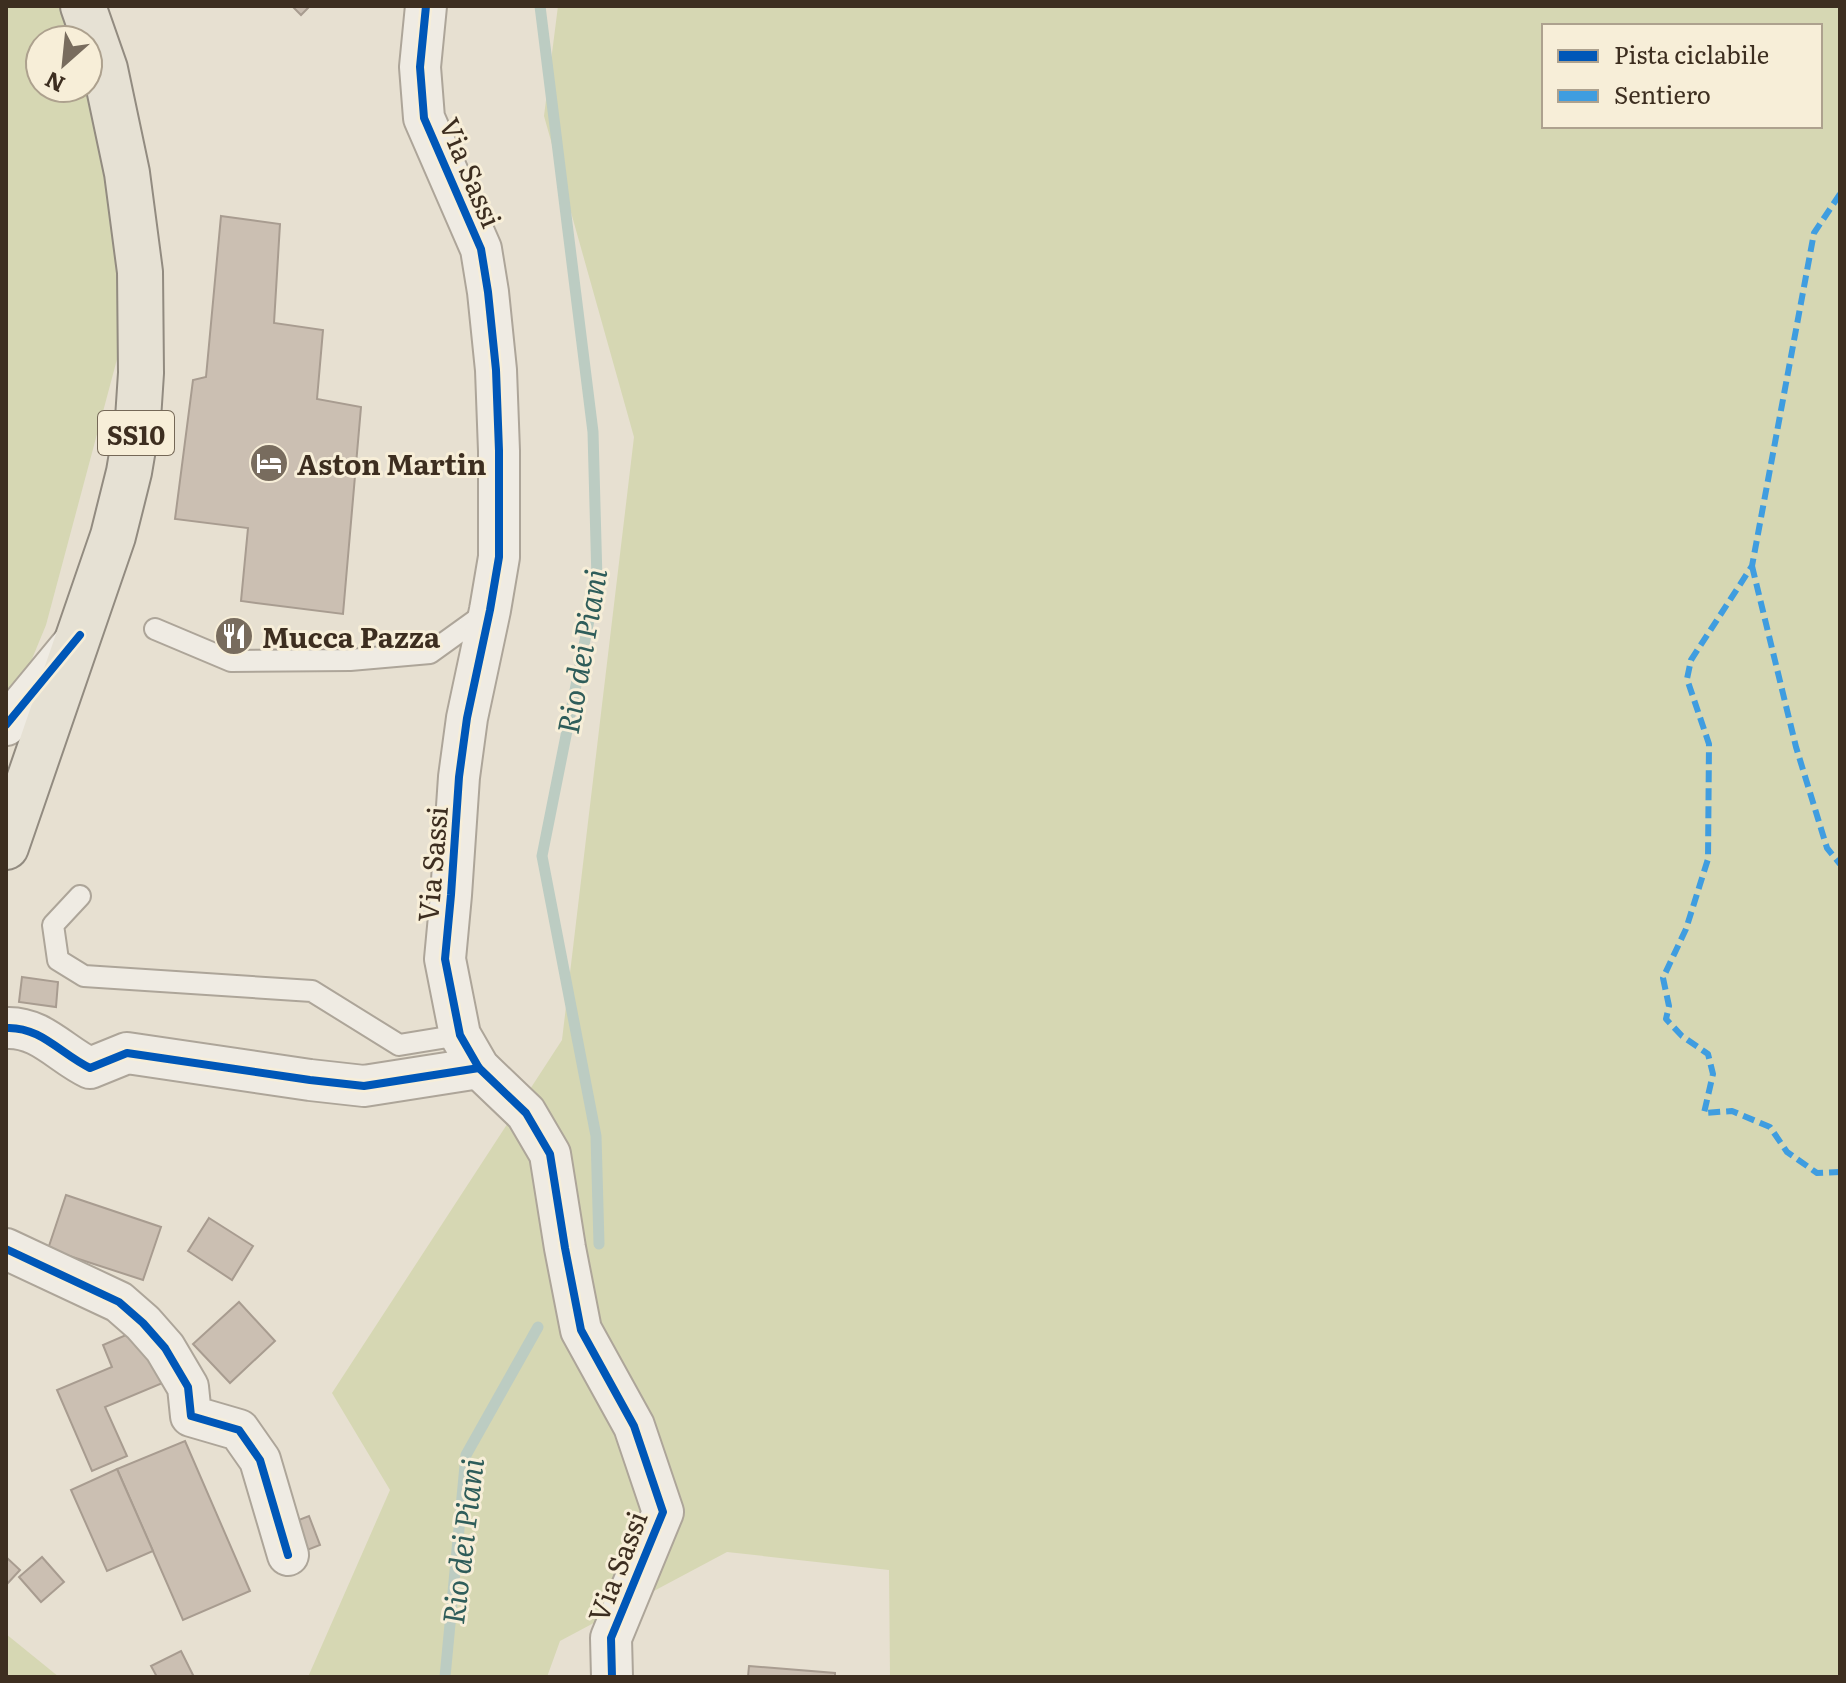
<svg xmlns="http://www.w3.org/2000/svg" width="1846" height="1683" font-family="Literata,serif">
<rect width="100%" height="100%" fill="#e7e0d1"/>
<g fill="#d6d7b3" fill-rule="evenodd">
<path d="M6 6H84L124 333 46 625 6 722ZM40 40H88V88H40Z"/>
<path d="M558 6H1840V1677H890L889 1570 727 1552 560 1641 547 1677H308L390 1490 332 1393 562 1040 634 437 544 116ZM1544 26H1820V126H1544Z"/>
<path d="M6 1634 59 1677H6Z"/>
</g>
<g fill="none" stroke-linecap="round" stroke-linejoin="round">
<g stroke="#bcccc2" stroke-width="11">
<path d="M540 6 593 432 597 580 542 856 596 1136 599 1244"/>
<path d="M445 1677 466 1455 538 1327"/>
</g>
</g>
<g fill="#cbbfb2" stroke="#a89c90" stroke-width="2">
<path d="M292 6H310L301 15Z"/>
<path d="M221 216 280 224 274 323 323 330 317 399 361 407 343 614 241 601 248 528 175 519 193 380 206 377Z"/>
<path d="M22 977 58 982 56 1007 19 1002Z"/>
<path d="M66 1195 161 1227 143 1280 48 1249Z"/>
<path d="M209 1218 253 1246 232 1280 188 1251Z"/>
<path d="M239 1302 275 1341 230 1383 193 1344Z"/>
<path d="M142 1328 165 1382 105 1407 127 1456 92 1471 57 1390 112 1367 103 1345Z"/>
<path d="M185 1441 250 1591 183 1620 117 1469Z"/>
<path d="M117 1469 153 1551 107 1571 71 1490Z"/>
<path d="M309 1516 320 1545 302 1552 291 1523Z"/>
<path d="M6 1557 20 1570 7 1584 6 1583Z"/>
<path d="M42 1557 64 1582 41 1602 19 1577Z"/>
<path d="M181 1651 194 1677H157L151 1666Z"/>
<path d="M749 1666 835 1673V1677H748Z"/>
</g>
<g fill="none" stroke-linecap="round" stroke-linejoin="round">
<g stroke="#ada599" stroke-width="24">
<g id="service">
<path d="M155 629 231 661 350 660 430 653 487 612"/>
<path d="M80 896 53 925 58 960 84 976 312 991 399 1045 460 1035"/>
</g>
</g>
<g stroke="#ada599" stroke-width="44">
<g id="minor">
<path d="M426 6 420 67 424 118 481 249 488 292 496 370 499 451V557L490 610 467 718 459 777 451 895 445 959 460 1035 479 1068 526 1113 550 1154 565 1248 581 1330 634 1426 663 1512 611 1638 612 1677"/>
<path d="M6 725 72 645"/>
<path d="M6 1028C40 1026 62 1055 90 1068L127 1053 310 1080 364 1086 479 1068"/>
<path d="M6 1249 119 1302 143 1323 165 1348 188 1387 191 1416 239 1430 260 1460 288 1555"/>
</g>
</g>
<g stroke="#928b80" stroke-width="48">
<path id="primary" d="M6 847 113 536 129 472 138 419 141 373 140 272 127 173 105 69 83 6"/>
</g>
<use href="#service" stroke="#efebe3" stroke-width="20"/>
<use href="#minor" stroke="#efebe3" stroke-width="40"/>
<use href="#primary" stroke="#e6e1d4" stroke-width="44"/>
<g stroke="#3f9de0" stroke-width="6" stroke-dasharray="12 6" stroke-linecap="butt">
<path d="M1840 194 1814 233 1752 566 1691 660 1687 679 1709 744 1708 859 1686 929 1663 978 1669 1006 1666 1019 1682 1036 1708 1054 1713 1074 1704 1113 1732 1111 1770 1127 1787 1152 1817 1173 1840 1172"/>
<path d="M1752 566 1796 747 1827 848 1840 864"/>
</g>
<g stroke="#f7eed8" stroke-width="13">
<g id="cycleway">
<path d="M426 6 420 67 424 118 481 249 488 292 496 370 499 451V557L490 610 467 718 459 777 451 895 445 959 460 1035 479 1068 526 1113 550 1154 565 1248 581 1330 634 1426 663 1512 611 1638 612 1677"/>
<path d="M6 725 80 635"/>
<path d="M6 1028C40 1026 62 1055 90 1068L127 1053 310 1080 364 1086 479 1068"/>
<path d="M6 1249 119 1302 143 1323 165 1348 188 1387 191 1416 239 1430 260 1460 288 1555"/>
</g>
</g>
<use href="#cycleway" stroke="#0057b8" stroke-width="8"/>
</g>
<defs>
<g id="hotel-disc" transform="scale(2)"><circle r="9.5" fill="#786c5e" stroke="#f7eed8"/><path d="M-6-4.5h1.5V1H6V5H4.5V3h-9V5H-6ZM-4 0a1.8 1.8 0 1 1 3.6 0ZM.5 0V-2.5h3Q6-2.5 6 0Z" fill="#fff"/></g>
<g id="restaurant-disc" transform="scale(2)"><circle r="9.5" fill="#786c5e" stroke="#f7eed8"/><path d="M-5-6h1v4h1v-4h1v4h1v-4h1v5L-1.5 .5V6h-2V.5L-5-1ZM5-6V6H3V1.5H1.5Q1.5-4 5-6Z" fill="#fff"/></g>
</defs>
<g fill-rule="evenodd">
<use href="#hotel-disc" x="269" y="463"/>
<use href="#restaurant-disc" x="234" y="636"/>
</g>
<g text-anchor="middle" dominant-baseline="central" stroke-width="6" stroke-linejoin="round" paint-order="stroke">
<rect fill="#f7eed8" stroke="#756857" stroke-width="2" x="98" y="411" width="76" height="44" rx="6"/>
<g font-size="26" font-weight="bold" fill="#3d2e20">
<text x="136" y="433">SS10</text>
</g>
<g font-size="28" fill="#3d2e20" stroke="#f7eed8">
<text transform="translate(472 172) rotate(67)">Via Sassi</text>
<text transform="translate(431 864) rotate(-85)">Via Sassi</text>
<text transform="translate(616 1566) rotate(-69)">Via Sassi</text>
</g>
<g font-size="28" font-weight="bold" fill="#3d2e20" stroke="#f7eed8" text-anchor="start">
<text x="297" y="463">Aston Martin</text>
<text x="262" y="636">Mucca Pazza</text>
</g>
<g font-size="30" font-style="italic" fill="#2f5d5a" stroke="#f7eed8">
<text transform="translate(580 651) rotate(-80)">Rio dei Piani</text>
<text transform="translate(461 1541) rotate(-83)">Rio dei Piani</text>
</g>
</g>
<rect width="1846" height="1683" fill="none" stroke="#3d2e20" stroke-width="16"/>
<rect x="1542" y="24" width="280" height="104" fill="#f7eed8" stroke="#ada18e" stroke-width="2"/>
<rect x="1558" y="50" width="40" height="12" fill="#0057b8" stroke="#ada18e" stroke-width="2"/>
<text x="1614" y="64" font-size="24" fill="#3d2e20">Pista ciclabile</text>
<rect x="1558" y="90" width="40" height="12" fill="#3f9de0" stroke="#ada18e" stroke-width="2"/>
<text x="1614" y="104" font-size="24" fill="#3d2e20">Sentiero</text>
<g transform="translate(64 64) rotate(207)"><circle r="38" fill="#f7eed8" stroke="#ada18e" stroke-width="2"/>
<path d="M0-6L14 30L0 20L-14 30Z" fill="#786c5e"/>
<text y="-12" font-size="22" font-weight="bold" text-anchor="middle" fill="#3d2e20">N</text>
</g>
</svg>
